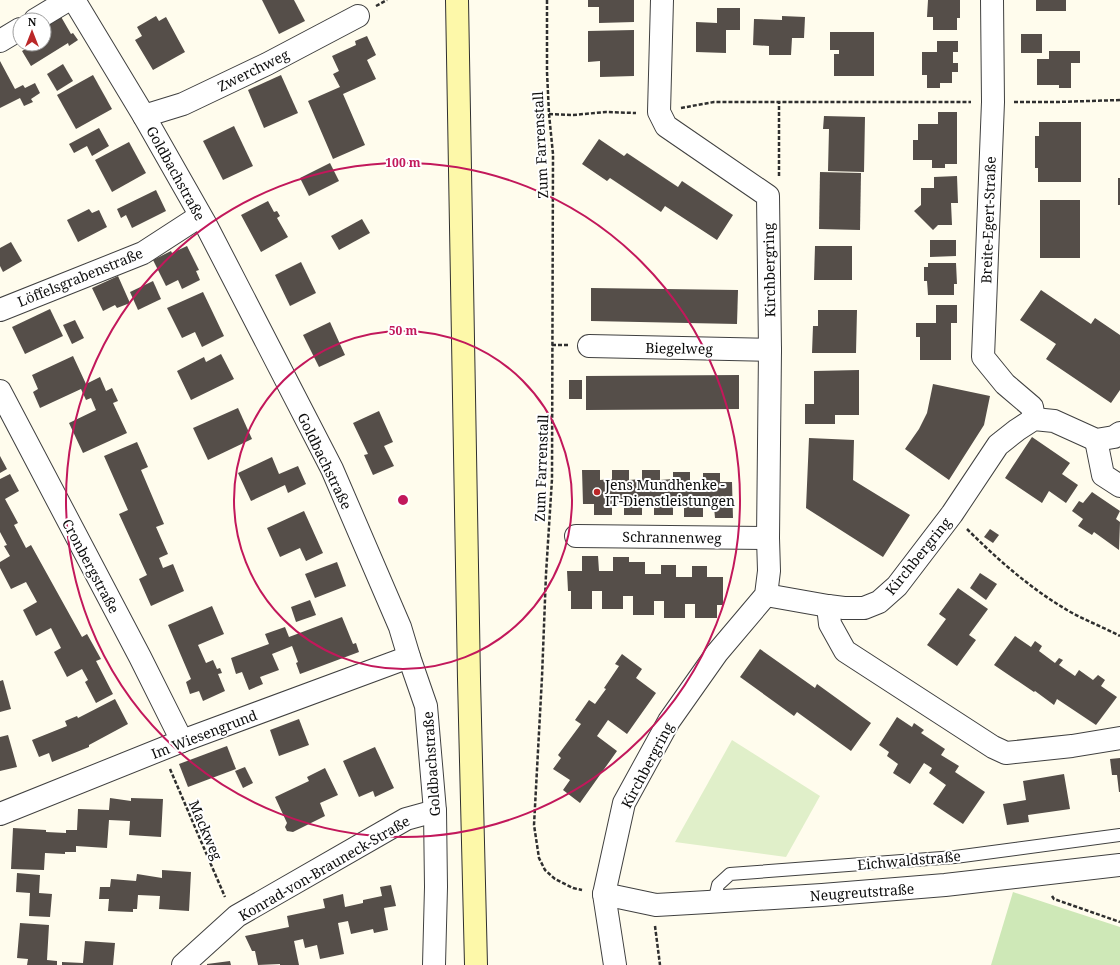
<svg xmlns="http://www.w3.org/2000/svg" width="1120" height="965" font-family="'Noto Serif',serif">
<rect width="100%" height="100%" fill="#fffced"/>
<path fill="#cee8b7" d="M1013 892 1120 927V965H991Z"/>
<path fill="#e0efc9" d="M732 740 820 796 786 857 675 842Z"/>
<g fill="#554e49">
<path d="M262 0H294L305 21 279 34Z"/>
<path d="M588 0H634V22L599 23V7H588Z"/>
<path d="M928 0H960V18H957V30H933V17H927Z"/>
<rect x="1036" y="0" width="30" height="11"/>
<path d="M717 8H740V30H726V53L696 52V22L717 23Z"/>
<path d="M60 15 71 34 73 33 78 40 69 46 68 43 31 66 22 51 34 44H44V25Z"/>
<path d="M156 16 159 21 166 17 185 52 153 70 135 40 142 36 137 27Z"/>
<path d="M782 16 805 17 804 38H792L791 55H769V46L753 45 754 19 782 20Z"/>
<path d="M634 30V76L600 77V61L588 62V31Z"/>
<path d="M830 32H874V76H834V54H839V50H830Z"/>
<rect x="1021" y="34" width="21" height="19"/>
<path d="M367 36 376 55 367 60 376 79 343 94 365 145 333 159 308 101 340 87 333 74 339 71 332 56 356 45 355 41Z"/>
<path d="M937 41H958V52H953V63H958V72H952V83H940V88H927V75H922V52H937Z"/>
<path d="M1049 51H1080V63H1071V88H1059V85H1037V59H1049Z"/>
<path d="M0 61 15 89 23 85 25 88 35 83 40 93 31 99 33 102 24 106 20 98 0 108Z"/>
<path d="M63 64 73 81 57 91 47 74Z"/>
<path d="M93 75 112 109 76 129 57 95Z"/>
<path d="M281 75 298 113 264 128 248 90Z"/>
<path d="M938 112H957V164H945V168H932V160H913V140H918V124H938Z"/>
<path d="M824 116 865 117 864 172 828 171 829 129H823Z"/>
<path d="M1039 122H1081V182H1038V168H1035V136H1039Z"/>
<path d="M234 126 253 166 223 180 203 141Z"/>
<path d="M99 128 109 146 92 156 87 146 74 153 69 144Z"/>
<path d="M599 139 624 156 627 153 678 187 682 181 733 215 717 240 665 206 661 212 610 178 607 181 582 164Z"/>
<path d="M129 142 146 173 112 192 95 160Z"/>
<path d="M330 163 339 181 309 196 300 178Z"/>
<path d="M820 172 861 173 860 230 819 229Z"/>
<path d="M957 176 958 203H951L952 225H938L933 230 914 211 921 205V188H934V177Z"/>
<rect x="1118" y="178" width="2" height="27"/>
<path d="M156 190 166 211 132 228 126 215 121 218 117 209Z"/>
<rect x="1040" y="200" width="40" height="58"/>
<path d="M268 201 274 212 277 211 280 216 277 218 288 237 261 252 241 215Z"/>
<path d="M89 209 92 213 99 210 107 227 78 242 67 220Z"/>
<path d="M362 219 370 233 339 250 331 236Z"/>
<path d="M930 240H956V256L930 257Z"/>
<path d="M11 242 22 261 3 272 0 266V248Z"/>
<path d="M187 246 199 270 196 271 200 280 182 289 178 280 166 286 153 260 171 251 172 253Z"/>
<path d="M815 246H852V280H814Z"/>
<path d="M301 262 316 293 290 306 275 275Z"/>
<path d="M928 263H956L957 284H954V295H928L927 281H924V267H928Z"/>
<path d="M118 276 130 303 117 308 115 305 103 311 92 288Z"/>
<path d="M153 281 161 299 138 310 130 292Z"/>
<path d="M591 288 738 290 737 324 591 321Z"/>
<path d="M1041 290 1091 324 1095 318 1120 335V390L1111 403 1046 359 1056 344 1020 320Z"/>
<path d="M203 292 224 336 202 347 195 332 182 338 167 308Z"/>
<path d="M936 305H957V323H951V360H920V337H916V323H936Z"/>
<path d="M50 309 63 336 25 354 12 327Z"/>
<path d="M818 310H857L856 353H812L813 326H818Z"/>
<path d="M75 320 84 338 72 344 63 325Z"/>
<path d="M330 322 345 355 319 367 303 335Z"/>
<path d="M221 354 234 379 191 400 177 371 204 357 206 362Z"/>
<path d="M73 356 86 384 100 377 106 391 112 388 118 401 113 403 127 433 83 453 69 423 96 410 91 398 86 400 81 389 40 408 33 392 38 389 32 375Z"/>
<path d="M859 370V415H835V424H805V404H814V371Z"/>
<path d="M739 375V409L586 410V376Z"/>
<rect x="569" y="380" width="13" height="19"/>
<path d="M933 384 990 396 984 425 949 480 905 449 919 429 927 413Z"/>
<path d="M238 408 252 439 208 460 193 428Z"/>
<path d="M379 411 393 442 384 446 394 466 373 475 364 455 368 454 353 423Z"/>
<path d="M1032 437 1070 463 1062 474 1078 485 1066 503 1049 491 1042 503 1005 478Z"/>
<path d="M809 438 854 440 853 480 910 515 883 557 806 508Z"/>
<path d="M137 442 148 467 141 470 164 524 156 527 168 554 159 558 163 568 173 564 184 591 151 606 139 579 147 575 119 514 128 510 104 456Z"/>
<path d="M0 456 7 469 0 473Z"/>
<path d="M272 457 279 474 298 466 306 484 288 493 285 485 251 501 238 473Z"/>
<path d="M582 470H600V480L612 479V470H629V480L642 479V470H660V480L673 479V472H690V482L703 481V473H720V482H732L733 518H715L714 507H703V517H684V506H673V515H654V504H642V515H624V504H612V515H594V504H583Z"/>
<path d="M10 474 19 491 5 499 18 523 14 525 26 548 31 545 82 637 87 634 101 659 96 661 113 694 96 703 85 682 88 680 82 669 67 677 54 652 61 648 51 628 36 636 23 610 37 602 26 582 11 589 0 568V562L10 556 4 546 7 545 0 532V479Z"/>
<path d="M1092 492 1120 511 1116 519 1120 522 1119 550 1094 532 1092 535 1078 526 1083 519 1072 511 1079 501 1083 503Z"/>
<path d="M304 511 323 553 306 561 300 548 280 557 267 528Z"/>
<path d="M990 529 999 535 993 543 984 537Z"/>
<path d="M582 556H598L599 571H613V557H629V562H645V574H661V565H676V577H692V566H707V577H723V605H717V618H695V604H685V618H664V601H654V615H633V596H623V609H602V591H592V609H571V591H568L567 571H582Z"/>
<path d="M337 562 346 586 315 598 305 574Z"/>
<path d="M980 573 997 584 986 600 970 588Z"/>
<path d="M958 588 988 609 969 635 976 640 957 666 927 645 946 619 939 614Z"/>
<path d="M310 600 316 615 296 622 291 607Z"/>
<path d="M212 606 224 634 198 645 206 663 213 660 217 669 220 668 222 673 218 674 225 691 203 701 199 691 190 694 186 682 191 679 168 625Z"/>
<path d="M342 617 353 644 356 643 359 652 300 674 296 663 298 662 292 646 272 654 279 670 260 677 263 684 249 690 242 672 236 674 231 658 269 644 265 634 285 627 289 637Z"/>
<path d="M1015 636 1031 647 1035 641 1042 646 1039 651 1055 663 1059 658 1063 660 1059 665 1075 676 1079 670 1093 680 1098 675 1105 680 1101 686 1117 697 1096 725 1057 699 1054 705 1035 691 1034 692 994 665Z"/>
<path d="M760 649 815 688 817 684 871 723 851 751 797 712 794 716 740 677Z"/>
<path d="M622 654 642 669 636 678 656 693 627 734 608 720 597 736 617 751 580 803 563 790 570 780 553 769 561 758 558 755 581 724 575 720 589 700 595 704 606 689 604 688 619 666 615 664Z"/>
<path d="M3 680 11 709 0 712V681Z"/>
<path d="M115 699 128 724 89 745V747L52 762 49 753 39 757 32 740 67 726 65 721 77 716 78 718Z"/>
<path d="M897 717 912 727 914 723 924 730 921 733 945 749 941 755 959 766 955 772 985 792 963 824 933 804 946 785 929 773 932 768 924 763 910 784 893 773 898 764 887 756 889 752 879 745Z"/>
<path d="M299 719 309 745 279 756 270 730Z"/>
<path d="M8 735 17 767 0 771V737Z"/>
<path d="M227 746 236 769 188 787 179 764Z"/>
<path d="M375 747 394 788 375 797 373 791 359 797 343 761Z"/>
<path d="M1120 758V792H1119L1117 775H1112L1110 759Z"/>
<path d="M245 767 253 783 243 788 235 771Z"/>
<path d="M325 768 338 795 320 803 325 816 293 832 287 831 285 827 287 823 275 797 309 781 307 777Z"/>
<path d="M1064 774 1070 809 1028 815 1029 822 1007 825 1003 804 1026 800 1023 781Z"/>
<path d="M110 798 131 801V798L163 799 161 837 129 835 130 821 109 820 107 848 76 846V852H65V854L45 853 44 870 11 869 13 828 46 830V832L66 833V830H77L78 809 109 810Z"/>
<path d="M162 870 191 872 189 911 159 909 160 896 138 895 137 909H133V912L108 911 109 899H99L100 887H110L111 879 136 881 137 874 162 878Z"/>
<path d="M17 873 40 875 39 893 52 894 50 917 29 916 30 893 16 892Z"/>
<path d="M391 885 396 906 384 908 388 930 374 933 373 929 351 934 348 921 338 923 344 954 320 959 317 945 305 948 303 939 294 941 299 965H280V964L258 965 255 951H252L245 936 289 927 287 916 325 908 323 899 343 894 345 907 363 903V900L382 896 380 887Z"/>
<path d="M20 923 49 925 47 960 57 961V965H27L28 959 17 958Z"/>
<path d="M85 941 115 943 113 965H62V962L83 963Z"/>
<path d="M230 961 231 965H207V964Z"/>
</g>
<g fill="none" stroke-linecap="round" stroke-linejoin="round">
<g stroke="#404040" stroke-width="14">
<path id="lane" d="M714 902 718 885 730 874 955 857 1120 835"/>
</g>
<g stroke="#404040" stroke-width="24">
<g id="street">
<path d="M74 0 144 116 206 225 332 469 400 627 409 657 426 706 435 811 436 887 434 965"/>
<path d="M992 0 993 102 983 357 1005 384 1032 407 1034 419"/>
<path d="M35 20 68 0"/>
<path d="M0 41 20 29"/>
<path d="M144 116 183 104 267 64 358 16"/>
<path d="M0 310 143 253 200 216"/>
<path d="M589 346 770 350"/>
<path d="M0 391 140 657 182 741"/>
<path d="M1096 440 1103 475 1120 486"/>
<path d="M576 536 768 538"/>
<path d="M766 595 828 606 844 608H864L879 602 897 586 952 514 998 445 1017 430 1034 419 1054 421 1096 440 1114 437 1120 433"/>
<path d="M828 606 830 624 845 651 993 747 1006 753 1072 746 1120 738"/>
<path d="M0 814 182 741 409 657"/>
<path d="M604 894 656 905 708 902 822 895 945 885 1120 865"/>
<path d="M183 965 237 916 406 819 435 811"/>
<path d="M615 965 604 894 624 803 669 721 717 653 766 595 769 571 768 538 770 350 768 196 666 126 659 112 662 0"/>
</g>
</g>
<g stroke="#2f2f2f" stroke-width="24">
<path id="secondary" d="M457 0 469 679 476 965"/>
</g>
<g stroke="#2f2f2f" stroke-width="2.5" stroke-dasharray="4 2" stroke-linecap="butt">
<path d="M547 0V72L549 114 553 154 552 479 546 574 542 677 534 825 539 858 545 870 555 879 573 888 582 890"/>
<path d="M376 6 387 0"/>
<path d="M1014 102H1057L1120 100"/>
<path d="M681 108 714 102H971"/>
<path d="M549 114 573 115 606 112 636 113"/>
<path d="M779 176V102"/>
<path d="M552 345H568"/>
<path d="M967 529C998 560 1030 588 1067 610 1084 620 1103 627 1120 636"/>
<path d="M170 769 225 897"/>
<path d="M1052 896 1054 899 1120 922"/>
<path d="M655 926 660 965"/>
</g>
<use href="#lane" stroke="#fff" stroke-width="12"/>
<use href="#street" stroke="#fff" stroke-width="22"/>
<use href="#secondary" stroke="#fdf8a9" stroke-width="22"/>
</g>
<g fill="none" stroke="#c2185b" stroke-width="2">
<circle cx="403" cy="500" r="169"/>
<circle cx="403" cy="500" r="337"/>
</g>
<circle fill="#ba2728" stroke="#fff" stroke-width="1.5" cx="597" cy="492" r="4"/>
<g text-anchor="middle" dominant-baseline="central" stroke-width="4" stroke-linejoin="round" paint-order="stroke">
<g font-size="14" fill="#0d0d0d" stroke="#fff">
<text transform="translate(253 70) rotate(-26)">Zwerchweg</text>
<text transform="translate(540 145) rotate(-93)">Zum Farrenstall</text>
<text transform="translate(176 173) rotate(61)">Goldbachstraße</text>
<text transform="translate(988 220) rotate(-88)">Breite-Egert-Straße</text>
<text transform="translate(769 270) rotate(-91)">Kirchbergring</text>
<text transform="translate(80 277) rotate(-22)">Löffelsgrabenstraße</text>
<text transform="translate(679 348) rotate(1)">Biegelweg</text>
<text transform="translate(325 461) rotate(64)">Goldbachstraße</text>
<text transform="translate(541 468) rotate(-88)">Zum Farrenstall</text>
<text transform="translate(672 537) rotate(1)">Schrannenweg</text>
<text transform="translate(918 556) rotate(-51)">Kirchbergring</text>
<text transform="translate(91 566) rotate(62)">Cronbergstraße</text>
<text transform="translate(204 734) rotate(-21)">Im Wiesengrund</text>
<text transform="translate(431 764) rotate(-94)">Goldbachstraße</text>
<text transform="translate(647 765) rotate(-62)">Kirchbergring</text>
<text transform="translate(206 830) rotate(67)">Mackweg</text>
<text transform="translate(909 860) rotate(-5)">Eichwaldstraße</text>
<text transform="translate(324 868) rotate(-30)">Konrad-von-Brauneck-Straße</text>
<text transform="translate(862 892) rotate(-4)">Neugreutstraße</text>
</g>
<g font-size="14" fill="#0d0d0d" stroke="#fff" text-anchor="start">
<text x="605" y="484">Jens Mundhenke -<tspan x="605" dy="16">IT-Dienstleistungen</tspan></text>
</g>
</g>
<circle cx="403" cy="500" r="6" fill="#c2185b" stroke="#fff" stroke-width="2"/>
<g font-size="12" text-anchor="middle" font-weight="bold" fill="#c2185b" stroke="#fff" stroke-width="4" stroke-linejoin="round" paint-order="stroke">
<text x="403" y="167">100 m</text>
<text x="403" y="335">50 m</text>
</g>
<g transform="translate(32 32)"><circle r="19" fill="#ffffff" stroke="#9e9e9e"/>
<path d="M0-3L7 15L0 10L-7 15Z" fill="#ba2728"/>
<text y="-6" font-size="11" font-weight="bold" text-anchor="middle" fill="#0d0d0d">N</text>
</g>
</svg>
